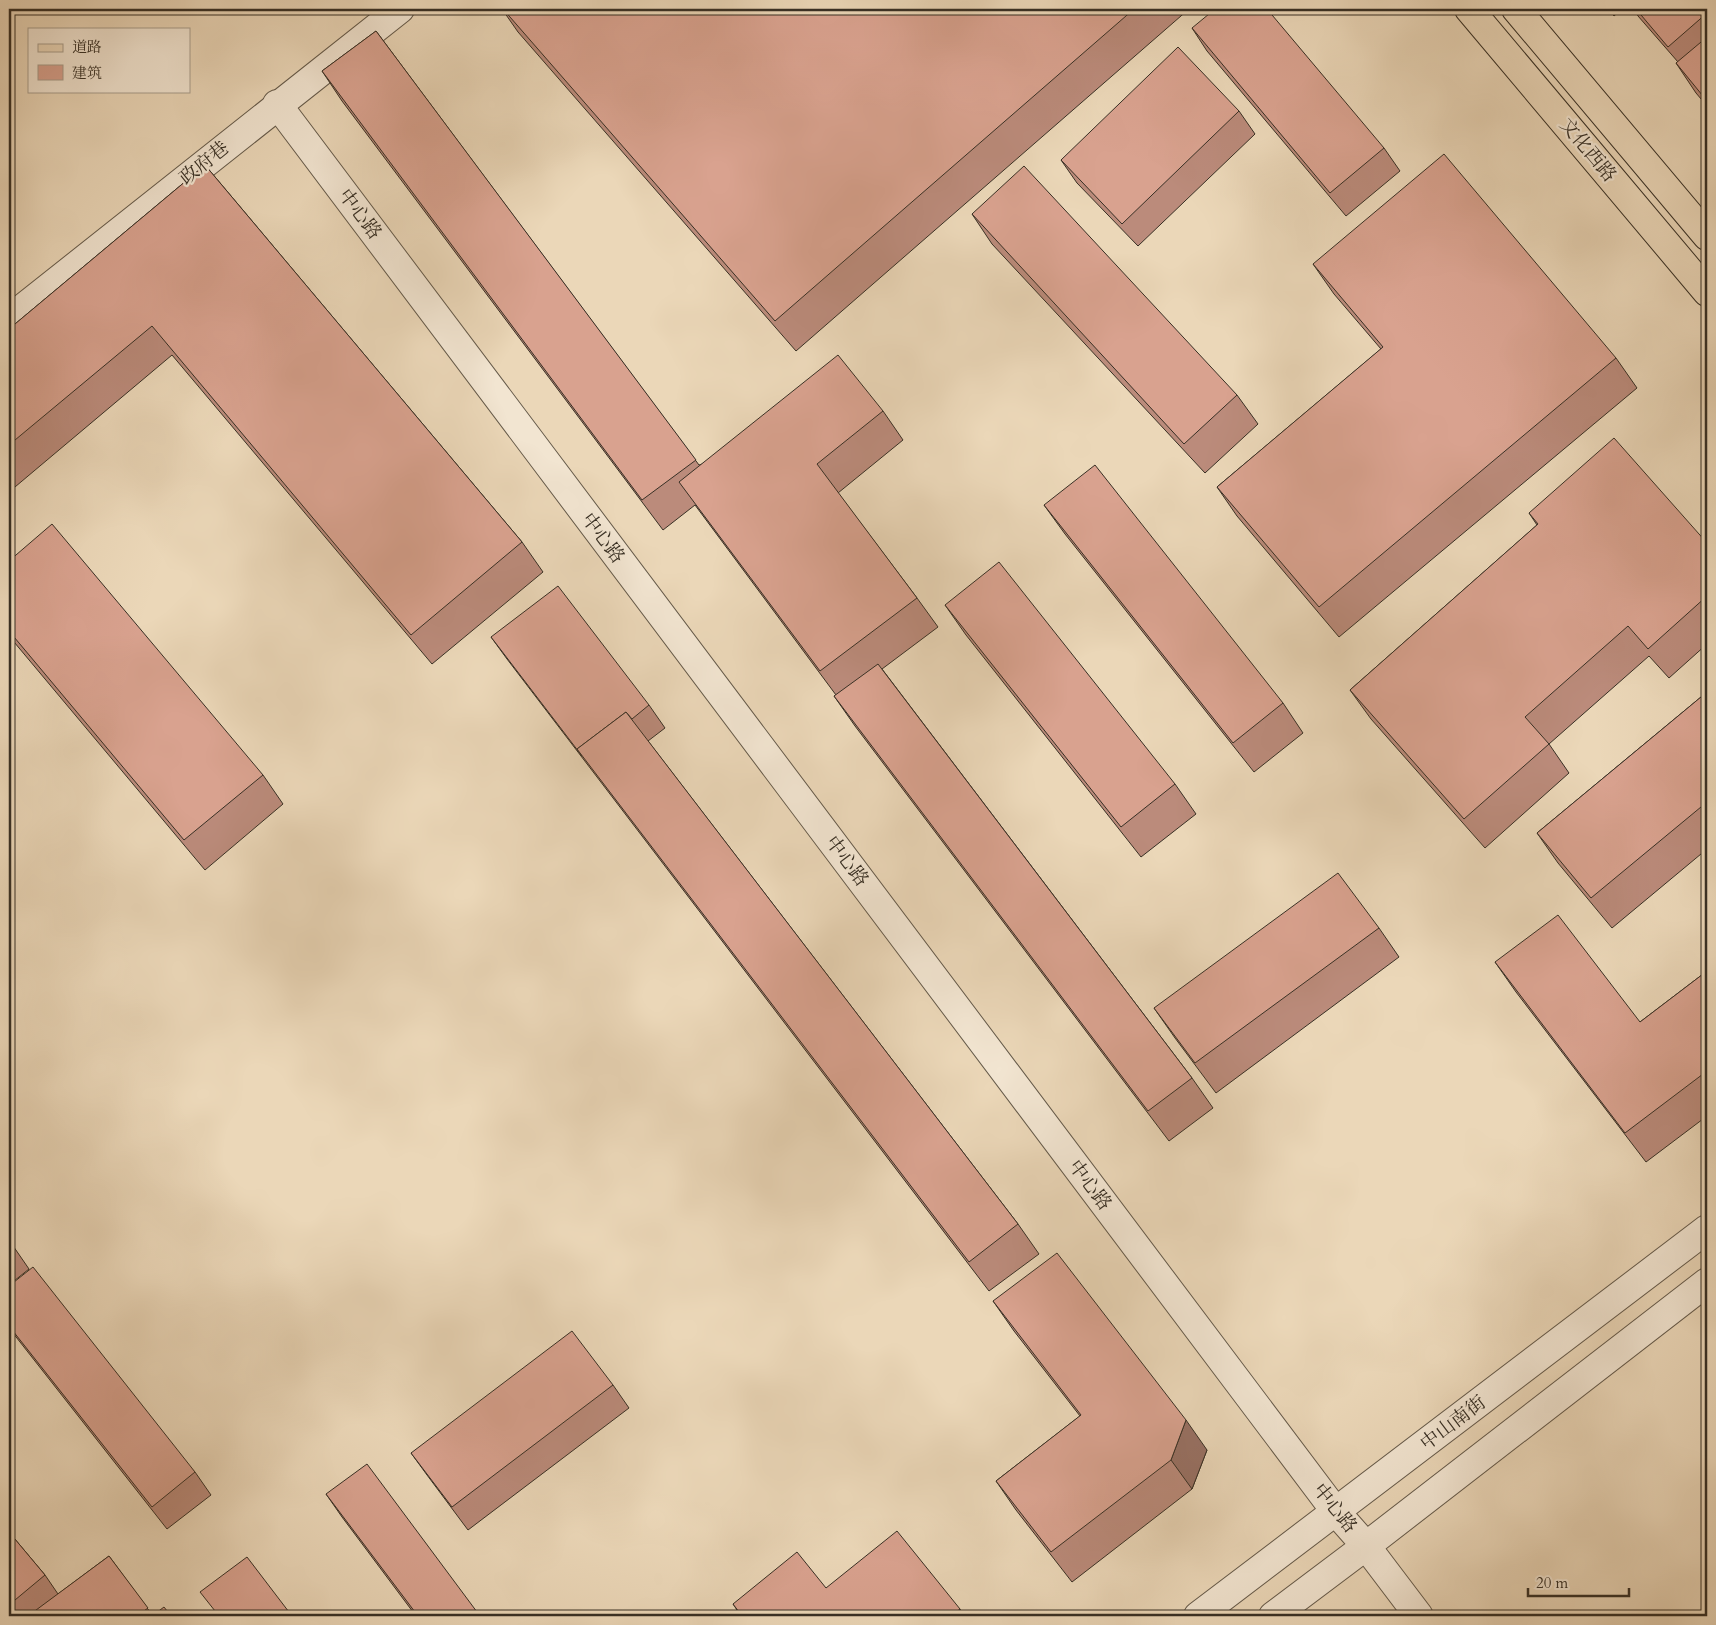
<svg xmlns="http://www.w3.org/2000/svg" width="1716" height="1625" font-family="Cardo,'Noto Serif SC',serif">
<rect width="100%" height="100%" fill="#ebd7b8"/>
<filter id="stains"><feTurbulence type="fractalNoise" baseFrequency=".004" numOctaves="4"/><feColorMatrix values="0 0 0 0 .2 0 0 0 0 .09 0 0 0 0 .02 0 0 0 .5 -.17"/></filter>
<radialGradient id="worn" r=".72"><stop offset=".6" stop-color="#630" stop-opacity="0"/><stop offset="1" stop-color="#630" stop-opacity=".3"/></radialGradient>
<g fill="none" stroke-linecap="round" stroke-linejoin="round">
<g stroke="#655a4a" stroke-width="30">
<g id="minor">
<path d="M277 104 1336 1512 1366 1546 1419 1616"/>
<path d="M9 319 400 9"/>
<path d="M1198 1616 1707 1229"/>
<path d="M1273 1616 1366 1546 1707 1282"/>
</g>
</g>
<g stroke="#383025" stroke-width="30">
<g id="major">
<path d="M1469 9 1707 292"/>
<path d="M1516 9 1707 236"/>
</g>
</g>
<use href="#minor" stroke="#f2e5d1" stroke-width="28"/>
<use href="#major" stroke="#ebd7b8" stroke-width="28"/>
</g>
<g fill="#bb8b7b" stroke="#383025">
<path d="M502 9H1189L796 351 518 32Z"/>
<path d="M1608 9H1622L1614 16Z"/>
<path d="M1634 9H1707V106L1696 93 1676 63 1678 62 1638 16Z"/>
<path d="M1192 28 1384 148 1400 171 1346 216 1207 51Z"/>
<path d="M376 31 699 465 883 411 903 440 838 493 917 598 938 627 882 669 1192 1078 1213 1108 1169 1141 855 726 834 696 836 695 695 505 663 530 342 101 322 71Z"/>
<path d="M1239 111 1255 134 1138 246 1077 183 1061 160Z"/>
<path d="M205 165 522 542 543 572 432 664 172 355 9 492V329Z"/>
<path d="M972 214 1237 395 1258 424 1205 473 992 244Z"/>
<path d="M1313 264 1616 358 1637 388 1339 637 1237 516 1217 487 1381 349 1334 294Z"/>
<path d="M1044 505 1283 703 1303 733 1254 772 1065 534Z"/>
<path d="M1529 513 1707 543V644L1669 678 1649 656 1549 744 1569 773 1485 848 1371 719 1350 690 1537 525Z"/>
<path d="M9 561 263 775 283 804 205 870 9 636Z"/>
<path d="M945 605 1175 784 1196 814 1141 857 966 635Z"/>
<path d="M491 637 649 705 665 728 648 741 1018 1224 1039 1254 989 1291 507 659Z"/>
<path d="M1707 692V849L1612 928 1558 863 1537 833Z"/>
<path d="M1379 928 1399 957 1216 1093 1175 1038 1154 1008Z"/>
<path d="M1495 962 1640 1022 1707 971V1116L1646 1162 1516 992Z"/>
<path d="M9 1240 29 1269 9 1285Z"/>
<path d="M9 1286 195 1472 211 1495 167 1529 9 1328Z"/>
<path d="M993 1301 1207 1450 1192 1489 1072 1582 1016 1510 996 1481 1080 1416 1014 1331Z"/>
<path d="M613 1385 629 1408 468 1530 427 1475 411 1453Z"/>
<path d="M326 1494 480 1616H416L342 1517Z"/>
<path d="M9 1532 45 1575 58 1594 109 1556 153 1616H171H9Z"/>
<path d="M826 1588 960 1609 964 1616H741L733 1604Z"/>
</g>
<path fill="#987164" stroke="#383025" d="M1186 1420 1207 1450 1192 1489 1171 1460Z"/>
<g fill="#d9a28f" stroke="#383025">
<path d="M503 9H1134L775 321Z"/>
<path d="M1215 9H1267L1384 148 1330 193 1192 28Z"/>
<path d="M1636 9H1707V13L1668 47Z"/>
<path d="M376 31 696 460 642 500 322 71Z"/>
<path d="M1707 37V101L1676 63Z"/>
<path d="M1178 47 1239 111 1122 224 1061 160Z"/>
<path d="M1444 154 1616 358 1319 607 1217 487 1383 347 1313 264Z"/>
<path d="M205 165 522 542 411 635 152 326 9 445V329Z"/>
<path d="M1024 166 1237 395 1184 444 972 214Z"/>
<path d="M838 355 883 411 817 464 917 598 820 671 679 482Z"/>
<path d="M1614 438 1707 543V596L1648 649 1628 626 1525 717 1549 744 1464 819 1350 690 1538 524 1529 513Z"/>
<path d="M1095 465 1283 703 1233 743 1044 505Z"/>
<path d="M52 524 263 775 184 840 9 631V561Z"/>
<path d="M999 562 1175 784 1121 827 945 605Z"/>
<path d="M558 586 649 705 632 719 626 712 577 749 582 756 491 637Z"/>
<path d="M878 664 1192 1078 1148 1111 834 696Z"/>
<path d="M1707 692V802L1591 898 1537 833Z"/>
<path d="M626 712 1018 1224 969 1262 577 749Z"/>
<path d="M1338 873 1379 928 1195 1063 1154 1008Z"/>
<path d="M1558 915 1640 1022 1707 971V1071L1625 1133 1495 962Z"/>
<path d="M9 1240 13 1246 9 1250Z"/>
<path d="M1057 1253 1186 1420 1171 1460 1051 1552 996 1481 1081 1415 993 1301Z"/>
<path d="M33 1267 195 1472 152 1507 9 1326V1286Z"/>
<path d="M572 1331 613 1385 452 1507 411 1453Z"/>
<path d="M367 1464 480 1616H418L326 1494Z"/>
<path d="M897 1531 960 1609 951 1616H742L733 1604 797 1552 826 1588Z"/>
<path d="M9 1532 45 1575 9 1605Z"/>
<path d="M109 1556 148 1608 137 1616H28Z"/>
<path d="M247 1557 292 1616H219L200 1592Z"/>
<path d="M164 1607 171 1616H152Z"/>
</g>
<g text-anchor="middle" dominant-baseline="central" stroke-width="4.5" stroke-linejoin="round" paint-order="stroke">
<g font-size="19" fill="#383025" stroke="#f2e5d1">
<text transform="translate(1588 150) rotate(50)">文化西路</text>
<text transform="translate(204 163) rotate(-39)">政府巷</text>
<text transform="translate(360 214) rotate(53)">中心路</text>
<text transform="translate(603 538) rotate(53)">中心路</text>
<text transform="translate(847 861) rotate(53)">中心路</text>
<text transform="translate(1090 1185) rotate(53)">中心路</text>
<text transform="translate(1453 1423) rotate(-37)">中山南街</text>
<text transform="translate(1335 1508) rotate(51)">中心路</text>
</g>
</g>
<rect width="1716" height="1625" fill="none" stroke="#ebd7b8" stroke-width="30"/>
<rect x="10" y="10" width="1696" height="1605" fill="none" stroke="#383025" stroke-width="2.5"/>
<rect x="15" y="15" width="1686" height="1595" fill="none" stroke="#383025"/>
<rect x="28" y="28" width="162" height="65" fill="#f2e5d1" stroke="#a89d8c"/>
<rect x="38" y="44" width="25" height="8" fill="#ebd7b8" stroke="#a89d8c"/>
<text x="72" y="52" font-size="15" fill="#383025">道路</text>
<rect x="38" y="65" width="25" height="15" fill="#d9a28f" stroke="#a89d8c"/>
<text x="72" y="78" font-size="15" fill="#383025">建筑</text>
<path d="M1528 1588v8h101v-8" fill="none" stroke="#383025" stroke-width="2.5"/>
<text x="1536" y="1588" font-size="15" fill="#383025" stroke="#f2e5d1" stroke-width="4" paint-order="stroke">20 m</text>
<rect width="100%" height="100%" filter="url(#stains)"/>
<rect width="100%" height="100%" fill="url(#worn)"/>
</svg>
